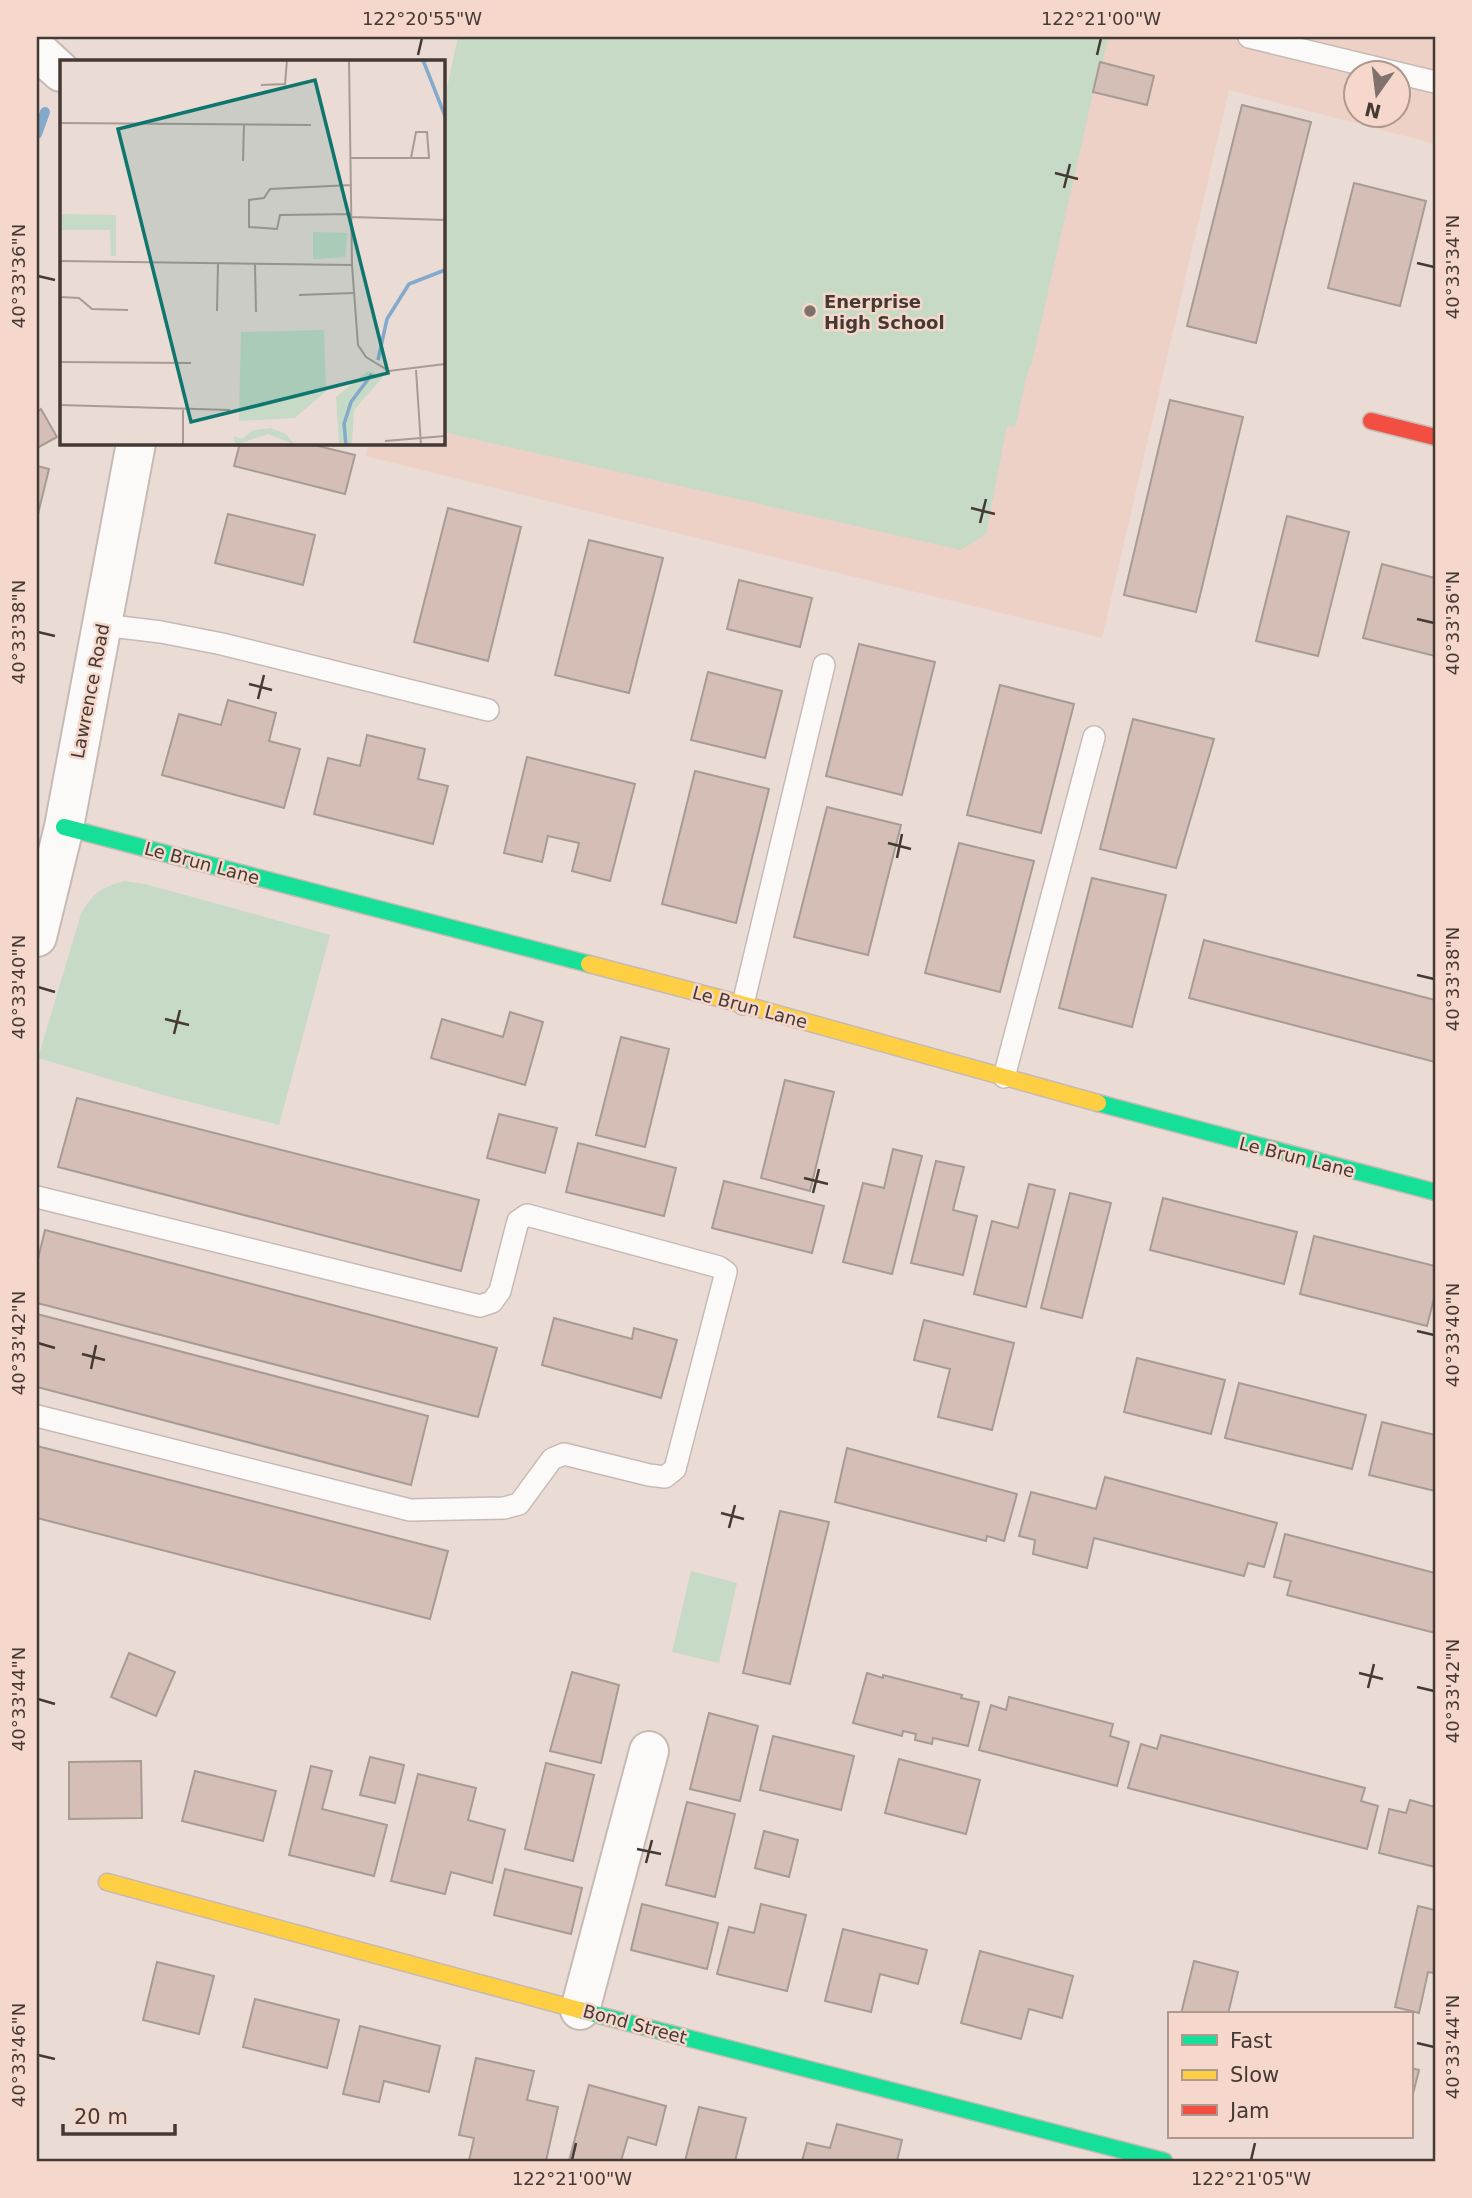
<svg xmlns="http://www.w3.org/2000/svg" width="1472" height="2198" font-family="'DejaVu Sans',sans-serif">
<rect width="100%" height="100%" fill="#ebdbd5"/>
<path fill="#edd1c6" fill-rule="evenodd" d="M458 37H1435V144L1229 90 1102 638 365 456 369 443H443V107ZM1356 74H1398V116H1356Z"/>
<g fill="#c6dac6">
<path d="M458 37H1108L1103 63H1100L1031 367H1029L1015 427 1007 426 986 534 961 550 443 432V107Z"/>
<path d="M124 881 145 884 330 935 279 1125 163 1095 38 1058 81 914C92 893 101 888 124 881Z"/>
<path d="M691 1571 737 1583 719 1663 672 1652Z"/>
</g>
<g fill="none" stroke-linecap="round" stroke-linejoin="round">
<path stroke="#83aacd" stroke-width="10" d="M37 134 45 112"/>
</g>
<g fill="#d4beb6" stroke="#a79b96" stroke-width="2">
<path d="M1100 62 1154 76 1147 105 1093 92Z"/>
<path d="M1242 105 1311 122 1256 343 1187 326Z"/>
<path d="M1354 183 1426 201 1400 306 1328 288Z"/>
<path d="M1170 400 1243 417 1196 612 1124 595Z"/>
<path d="M41 409 57 437 37 448V412Z"/>
<path d="M240 443H306L355 455 345 494 234 466Z"/>
<path d="M37 466 49 469 37 518Z"/>
<path d="M448 508 521 527 488 661 414 642Z"/>
<path d="M228 514 315 535 303 585 215 563Z"/>
<path d="M1287 516 1349 532 1318 656 1256 641Z"/>
<path d="M589 540 663 558 629 693 555 675Z"/>
<path d="M1382 564 1435 578V656L1363 638Z"/>
<path d="M739 580 812 598 800 647 727 629Z"/>
<path d="M859 644 935 662 902 795 826 776Z"/>
<path d="M708 672 782 691 765 758 691 740Z"/>
<path d="M1000 685 1074 704 1041 833 967 815Z"/>
<path d="M228 700 276 713 269 741 300 749 284 808 162 775 179 714 221 725Z"/>
<path d="M1133 719 1214 739 1176 868 1100 849Z"/>
<path d="M367 735 425 749 418 779 448 786 433 844 314 814 328 758 360 766Z"/>
<path d="M527 757 635 784 610 881 572 871 579 843 548 836 542 862 504 853Z"/>
<path d="M695 771 769 789 736 923 662 904Z"/>
<path d="M827 807 901 825 868 955 794 937Z"/>
<path d="M959 843 1034 861 1000 992 925 973Z"/>
<path d="M1092 878 1166 895 1132 1027 1059 1008Z"/>
<path d="M1204 940 1435 1000V1062L1189 998Z"/>
<path d="M510 1012 543 1022 525 1085 431 1058 442 1019 503 1037Z"/>
<path d="M621 1037 669 1049 645 1147 596 1135Z"/>
<path d="M785 1080 834 1092 810 1191 761 1178Z"/>
<path d="M77 1098 479 1200 461 1271 58 1167Z"/>
<path d="M499 1114 557 1128 545 1173 487 1158Z"/>
<path d="M578 1143 676 1168 664 1216 566 1192Z"/>
<path d="M893 1149 922 1156 892 1274 843 1262 863 1183 884 1188Z"/>
<path d="M936 1161 964 1167 953 1210 977 1216 963 1275 911 1263Z"/>
<path d="M724 1181 824 1206 812 1253 712 1228Z"/>
<path d="M1029 1184 1055 1190 1026 1307 974 1294 992 1221 1018 1228Z"/>
<path d="M1070 1193 1111 1203 1082 1318 1041 1308Z"/>
<path d="M1163 1198 1297 1232 1284 1284 1150 1250Z"/>
<path d="M45 1230 497 1348 478 1417 37 1303V1263Z"/>
<path d="M1314 1236 1435 1266V1294L1427 1326 1300 1294Z"/>
<path d="M37 1314 428 1416 411 1485 37 1387Z"/>
<path d="M554 1318 632 1339 634 1328 677 1340 661 1398 542 1365Z"/>
<path d="M924 1320 1014 1343 992 1430 938 1417 950 1369 914 1360Z"/>
<path d="M1137 1358 1225 1380 1211 1434 1124 1412Z"/>
<path d="M1239 1383 1366 1415 1352 1469 1225 1438Z"/>
<path d="M1382 1422 1435 1435V1491L1369 1475Z"/>
<path d="M37 1446 448 1551 430 1619 37 1518Z"/>
<path d="M847 1448 1017 1494 1004 1541 987 1536 986 1541 835 1502Z"/>
<path d="M1105 1477 1277 1523 1264 1567 1248 1563 1244 1576 1094 1538 1087 1568 1033 1554 1035 1540 1019 1536 1031 1492 1096 1509Z"/>
<path d="M780 1511 829 1522 790 1684 743 1673Z"/>
<path d="M1285 1534 1435 1573V1633L1287 1595 1291 1581 1274 1577Z"/>
<path d="M129 1653 175 1672 156 1716 111 1697Z"/>
<path d="M572 1672 619 1685 601 1763 550 1751Z"/>
<path d="M867 1673 883 1678V1675L962 1695 961 1698 979 1702 968 1746 933 1738 932 1744 915 1740 916 1734 903 1731 902 1736 853 1723Z"/>
<path d="M1009 1697 1113 1724 1110 1736 1129 1742 1117 1786 979 1750 991 1705 1006 1710Z"/>
<path d="M709 1713 758 1726 740 1801 690 1789Z"/>
<path d="M1161 1735 1365 1788 1361 1801 1378 1806 1367 1849 1128 1788 1141 1744 1157 1749Z"/>
<path d="M773 1736 854 1756 841 1810 760 1790Z"/>
<path d="M370 1757 404 1765 395 1803 360 1795Z"/>
<path d="M899 1759 980 1780 966 1834 885 1813Z"/>
<path d="M141 1761 142 1818 69 1819V1762Z"/>
<path d="M546 1763 594 1775 573 1861 525 1849Z"/>
<path d="M311 1766 332 1771 322 1809 387 1825 374 1876 289 1855Z"/>
<path d="M195 1771 276 1791 263 1841 182 1821Z"/>
<path d="M418 1774 476 1788 468 1820 505 1830 492 1883 451 1872 445 1894 391 1881Z"/>
<path d="M1410 1800 1435 1807V1867L1379 1853 1389 1809 1406 1813Z"/>
<path d="M687 1802 735 1814 715 1897 666 1885Z"/>
<path d="M764 1831 798 1840 789 1877 755 1868Z"/>
<path d="M505 1869 582 1888 571 1934 494 1915Z"/>
<path d="M642 1904 718 1923 707 1969 631 1950Z"/>
<path d="M761 1904 806 1915 787 1991 717 1974 729 1927 754 1933Z"/>
<path d="M1418 1906 1435 1910V1973L1428 1972 1419 2013 1395 2007Z"/>
<path d="M843 1929 927 1950 918 1984 880 1974 871 2012 825 2001Z"/>
<path d="M980 1951 1073 1976 1062 2018 1029 2009 1021 2039 961 2023Z"/>
<path d="M1194 1961 1238 1972 1228 2014H1181Z"/>
<path d="M157 1962 214 1976 199 2034 143 2020Z"/>
<path d="M255 1999 339 2020 327 2068 243 2047Z"/>
<path d="M360 2026 440 2046 429 2092 384 2081 379 2102 343 2094Z"/>
<path d="M476 2058 534 2071 527 2100 558 2107 546 2161H469L474 2138 459 2135Z"/>
<path d="M1411 2068 1419 2070 1411 2102Z"/>
<path d="M589 2085 666 2106 656 2145 628 2137 621 2161H569Z"/>
<path d="M699 2107 746 2118 735 2161H685Z"/>
<path d="M837 2124 902 2140 897 2161H802L807 2143 830 2148Z"/>
</g>
<g fill="none" stroke-linecap="round" stroke-linejoin="round">
<g stroke="#c6bab5" stroke-width="24">
<g id="lane">
<path d="M1249 37 1435 82"/>
<path d="M103 625 161 632 222 644 488 710"/>
<path d="M743 1004 824 665"/>
<path d="M1004 1077 1094 737"/>
<path d="M37 1197 480 1306 492 1302 500 1291 518 1221 527 1215 719 1267 726 1272 675 1469 665 1477 649 1475 564 1454 552 1459 519 1504 504 1508 410 1510 37 1416"/>
</g>
</g>
<g stroke="#c6bab5" stroke-width="42">
<g id="street">
<path d="M37 50 61 72"/>
<path d="M37 937 64 827 136 443"/>
<path d="M580 2010 649 1751"/>
</g>
</g>
<g stroke="#c6bab5" stroke-width="19">
<g id="fast">
<path d="M64 827 589 964"/>
<path d="M1098 1103 1435 1192"/>
<path d="M579 2010 1164 2161"/>
</g>
</g>
<g stroke="#c6bab5" stroke-width="19">
<g id="slow">
<path d="M589 964 749 1006 1098 1103"/>
<path d="M107 1882 579 2010"/>
</g>
</g>
<g stroke="#c6bab5" stroke-width="19">
<path id="jam" d="M1371 421 1435 437"/>
</g>
<use href="#lane" stroke="#fcfaf9" stroke-width="21"/>
<use href="#street" stroke="#fcfaf9" stroke-width="38"/>
<use href="#fast" stroke="#16e098" stroke-width="16"/>
<use href="#slow" stroke="#ffcf43" stroke-width="16"/>
<use href="#jam" stroke="#f24e42" stroke-width="16"/>
</g>
<path fill="none" stroke="#453934" stroke-width="2.5" d="M418 55 422 38M1097 55 1101 38M1055 173 1078 179M1064 188 1070 164M1417 263 1434 267M38 276 55 280M971 508 995 514M980 523 986 499M1417 619 1434 623M38 632 55 636M249 684 272 690M258 699 264 675M888 843 911 849M897 858 902 834M1417 975 1434 979M38 987 55 992M165 1019 189 1025M174 1034 180 1010M804 1178 828 1184M813 1193 819 1169M1417 1331 1434 1335M38 1343 55 1348M82 1354 105 1360M91 1369 96 1345M721 1513 744 1519M729 1528 735 1505M1359 1673 1383 1679M1417 1687 1434 1691M1368 1688 1374 1664M38 1699 55 1704M637 1849 661 1854M646 1863 652 1840M1417 2043 1434 2047M38 2055 55 2059M572 2160 576 2143M1251 2160 1255 2143"/>
<circle fill="#7f726c" stroke="#f5d7cb" stroke-width="2.5" cx="810" cy="311" r="7"/>
<g text-anchor="middle" dominant-baseline="central" stroke-width="5" stroke-linejoin="round" paint-order="stroke">
<g font-size="18" font-weight="bold" fill="#453934" stroke="#f5d7cb" text-anchor="start">
<text x="824" y="301">Enerprise<tspan x="824" dy="21">High School</tspan></text>
</g>
<g font-size="18" fill="#453934" stroke="#f5d7cb">
<text transform="translate(90 691) rotate(-79)">Lawrence Road</text>
<text transform="translate(202 863) rotate(15)">Le Brun Lane</text>
<text transform="translate(750 1007) rotate(15)">Le Brun Lane</text>
<text transform="translate(1297 1157) rotate(14)">Le Brun Lane</text>
<text transform="translate(635 2024) rotate(15)">Bond Street</text>
</g>
</g>
<g transform="translate(60 60)">
<rect width="385" height="385" fill="#ebdbd5"/>
<path d="M0 154 56 155V196H51L50 170H0ZM253 172 288 173 285 197 253 199ZM264 270 266 331 235 358 179 361 181 272ZM308 311 323 317 294 350 292 385H279L276 337ZM211 368 226 374 235 385 208 374 175 385 174 376 182 379 193 370Z" fill="#c6dac6"/>
<path fill="none" stroke="#83aacd" stroke-width="3.5" d="M363 0 385 56M318 300 327 259 349 224 385 210M286 385 284 364 291 342 312 314"/>
<path fill="none" stroke="#a99a95" stroke-width="2" d="M289 0 292 205 298 285 306 297 329 311 385 304M201 25 225 24 227 0M0 63 251 65M291 98H369L367 72H356L351 98M183 101 184 64M291 125 210 129 204 138 189 140V167L217 169 220 155 292 154M292 157 385 160M0 201 292 205M195 204 196 252M239 235 293 233M0 237 19 238 32 249 68 250M157 251 158 203M0 302 131 303M356 310 361 385M0 345 170 350M123 350V385M325 381 385 376"/>
<path fill="#0f766e" fill-opacity="0.15" stroke="#0f766e" stroke-width="3.5" d="M255 20 328 313 131 362 58 69Z"/>
<rect width="385" height="385" fill="none" stroke="#453934" stroke-width="3.5"/>
</g>
<rect width="1472" height="2198" fill="none" stroke="#f5d7cb" stroke-width="77"/>
<rect x="1168" y="2012" width="245" height="126" fill="#f5d7cb" stroke="#af988f" stroke-width="2"/>
<rect x="1182" y="2035" width="35" height="10" fill="#16e098" stroke="#af988f" stroke-width="2"/>
<text x="1230" y="2048" font-size="21" fill="#453934">Fast</text>
<rect x="1182" y="2070" width="35" height="10" fill="#ffcf43" stroke="#af988f" stroke-width="2"/>
<text x="1230" y="2082" font-size="21" fill="#453934">Slow</text>
<rect x="1182" y="2105" width="35" height="10" fill="#f24e42" stroke="#af988f" stroke-width="2"/>
<text x="1230" y="2118" font-size="21" fill="#453934">Jam</text>
<g transform="translate(1377 94) rotate(194)"><circle r="33" fill="#f5d7cb" stroke="#af988f" stroke-width="2"/>
<path d="M0-5L12 26L0 18L-12 26Z" fill="#7f726c"/>
<text y="-10" font-size="19" font-weight="bold" text-anchor="middle" fill="#453934">N</text>
</g>
<path d="M63 2124v10h112v-10" fill="none" stroke="#453934" stroke-width="3.5"/>
<text x="74" y="2124" font-size="21" fill="#453934" stroke="#f5d7cb" stroke-width="5" paint-order="stroke">20 m</text>
<rect x="38" y="38" width="1396" height="2122" fill="none" stroke="#453934" stroke-width="2.5"/>
<g font-size="18" text-anchor="middle" fill="#453934">
<text x="422" y="25">122°20'55"W</text>
<text x="1101" y="25">122°21'00"W</text>
<text transform="translate(1453 267) rotate(-90)" y="6">40°33'34"N</text>
<text transform="translate(19 276) rotate(-90)" y="6">40°33'36"N</text>
<text transform="translate(1453 623) rotate(-90)" y="6">40°33'36"N</text>
<text transform="translate(19 632) rotate(-90)" y="6">40°33'38"N</text>
<text transform="translate(1453 979) rotate(-90)" y="6">40°33'38"N</text>
<text transform="translate(19 987) rotate(-90)" y="6">40°33'40"N</text>
<text transform="translate(1453 1335) rotate(-90)" y="6">40°33'40"N</text>
<text transform="translate(19 1343) rotate(-90)" y="6">40°33'42"N</text>
<text transform="translate(1453 1691) rotate(-90)" y="6">40°33'42"N</text>
<text transform="translate(19 1699) rotate(-90)" y="6">40°33'44"N</text>
<text transform="translate(1453 2047) rotate(-90)" y="6">40°33'44"N</text>
<text transform="translate(19 2055) rotate(-90)" y="6">40°33'46"N</text>
<text x="572" y="2185">122°21'00"W</text>
<text x="1251" y="2185">122°21'05"W</text>
</g>
</svg>
